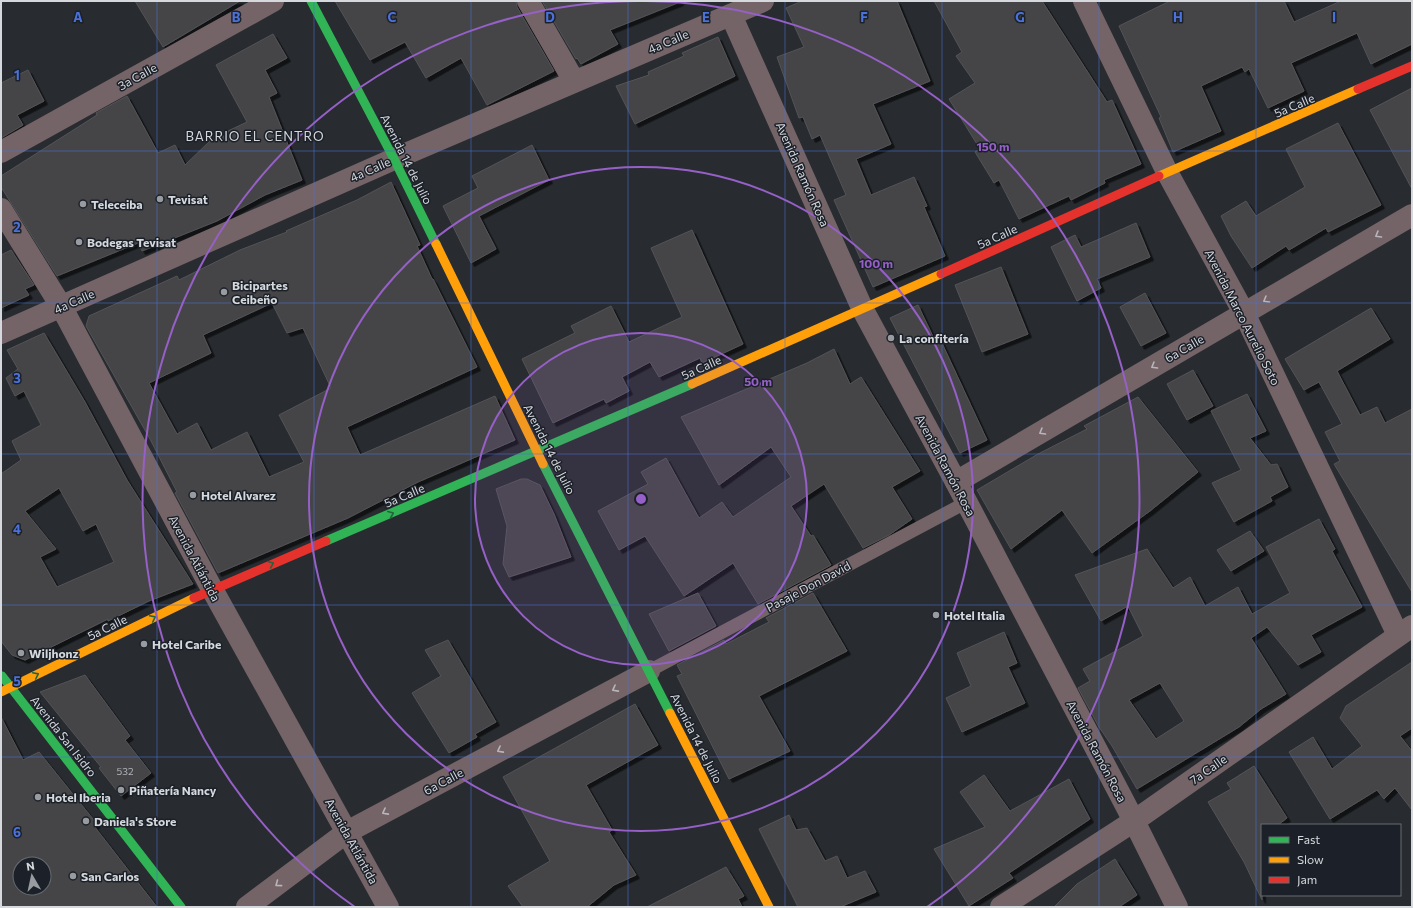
<svg xmlns="http://www.w3.org/2000/svg" width="1413" height="908" font-family="Commissioner,sans-serif">
<defs>
<filter id="shadow"><feDropShadow dx="3.5" dy="3.5" stdDeviation="0" flood-color="#0009"/></filter>
</defs>
<rect width="100%" height="100%" fill="#282c30"/>
<g fill="#444447" stroke="#545457" fill-rule="evenodd" filter="url(#shadow)">
<path d="M135 1H240L163 47Z"/>
<path d="M335 1H516L517 7 554 71 487 105 461 58 426 78 405 42 370 60Z"/>
<path d="M542 1H680V2L610 30 618 44 581 64 577 58 576 59Z"/>
<path d="M802 1H897L930 81 873 104 891 144 856 159 871 195 914 177 927 206 924 207 945 256 873 287 834 200 846 195 820 135 812 139 803 117 799 118 777 57 804 47 786 8Z"/>
<path d="M934 1H1042L1107 102 1112 100 1141 164 1104 180 1105 183 1071 200 1069 196 1019 219 999 180 994 183 975 152 980 149 949 99 975 83 956 56 962 52Z"/>
<path d="M1170 1H1284L1294 22 1341 1H1412V44L1371 64 1357 33 1291 63 1304 91 1268 108 1249 69 1245 72 1242 67 1201 86 1221 131 1173 152 1159 118 1161 117 1119 26Z"/>
<path d="M273 34 287 58 265 70 277 93 269 97 302 180 265 195 217 221 142 251 138 243 57 276 1 187V176L97 115 96 113 127 96 158 153 175 145 185 165 210 141 230 134 228 131 247 122 216 65Z"/>
<path d="M718 37 735 76 635 124 616 86 649 75 648 72 684 56 682 53Z"/>
<path d="M28 70 44 101 17 115 23 125 1 138V83Z"/>
<path d="M1412 88V189L1370 110Z"/>
<path d="M1338 123 1381 205 1328 232 1326 228 1289 250 1286 246 1252 268 1231 236 1221 216 1246 201 1256 216 1305 187 1286 149Z"/>
<path d="M532 145 549 180 479 216 496 249 471 263 443 206 478 188 472 176Z"/>
<path d="M391 182 420 245 417 246 432 279H433L477 367 347 427 360 455 495 396 515 440 418 482 348 518 218 573 175 493 177 492 150 439 86 326 89 316 177 276 179 280 240 250 287 232 286 231 357 200ZM272 303 287 333 303 328 331 388 279 415 304 462 269 477 247 432 211 450 197 423 177 434 149 383 211 353 203 335Z"/>
<path d="M1136 223 1150 257 1097 279 1101 288 1077 301 1051 247 1075 235 1081 247Z"/>
<path d="M692 230 743 344 702 363 700 358 659 377 650 362 622 377 629 391 606 403 604 399 553 423 522 359 575 333 571 326 611 306 629 342 682 317 651 248Z"/>
<path d="M11 250 34 285 25 289 29 295 1 308V255Z"/>
<path d="M1001 267 1028 334 982 352 955 285Z"/>
<path d="M1145 293 1166 333 1141 346 1120 307Z"/>
<path d="M918 305 936 343 941 341 987 440 960 453 890 318Z"/>
<path d="M1371 308 1390 339 1337 371 1360 415 1377 407 1385 423 1412 409V592L1334 464 1340 461 1325 432 1342 424 1319 382 1304 390 1285 359Z"/>
<path d="M44 333 85 402 127 480 193 584 149 601 108 621V619L25 660 12 655 1 641V474L21 460 12 441 41 425 24 391 15 396 6 378 18 369 7 350ZM59 488 83 531 96 524 114 562 57 587 40 557 56 549 25 511Z"/>
<path d="M834 349 850 384 861 377 920 471 892 487 912 519 889 535 863 548 824 484 791 506 811 536 813 535 831 565 758 604 733 563 684 596 645 536 619 550 598 511 648 484 641 472 666 458 699 518 722 502 733 517 791 477 771 447 719 485 681 417 807 363Z"/>
<path d="M1193 370 1213 406 1187 420 1167 384Z"/>
<path d="M1247 394 1266 431 1250 438 1271 465 1277 464 1288 487 1270 497 1272 501 1234 522 1212 483 1241 470 1211 411Z"/>
<path d="M1138 397 1198 472 1150 511 1092 553 1062 510 1011 549 977 490 1038 454 1087 429 1084 426Z"/>
<path d="M521 479H527L540 485 554 514 571 557 509 577 503 564 507 526 496 489Z"/>
<path d="M1319 519 1335 549 1332 551 1362 607 1311 635 1321 652 1298 665 1267 627 1251 638 1286 694 1261 709 1239 727 1137 789 1112 746 1099 727 1078 688 1090 681 1083 669 1143 636 1128 606 1101 621 1075 575 1147 549 1173 588 1190 577 1205 606 1238 587 1252 614 1290 593 1266 547ZM1160 683 1184 721 1156 739 1129 700Z"/>
<path d="M1250 531 1264 551 1231 571 1217 550Z"/>
<path d="M698 593 716 626 669 651 649 614Z"/>
<path d="M813 593 847 651 759 696 790 751 729 779 677 676 682 674 677 665 724 640 726 644 769 622 766 618Z"/>
<path d="M1004 632 1017 663 1008 667 1025 703 962 732 946 698 971 686 957 653Z"/>
<path d="M448 640 496 722 475 734 477 737 449 753 412 693 441 676 425 650Z"/>
<path d="M1412 662V728L1400 736 1412 751V810L1395 788 1384 799 1377 790 1330 819 1289 752 1313 737 1332 769 1362 746 1340 718 1346 706Z"/>
<path d="M85 675 130 736 125 740 151 773 121 796 99 768 101 767 40 692Z"/>
<path d="M635 704 658 745 586 785 612 830 609 832 636 875 614 885 587 907H523L508 886 550 861 503 777Z"/>
<path d="M1 717 23 760 39 752 97 824 94 826 157 907H1ZM20 864H44V888H20Z"/>
<path d="M1254 766 1287 818 1278 825H1262V900L1244 862 1208 802 1231 789 1227 783Z"/>
<path d="M984 775 1010 811 1069 779 1090 819 1009 873 1013 878 969 906 934 849 985 827 960 792Z"/>
<path d="M789 815 796 830 807 828 825 861 837 856 847 878 865 871 876 892 840 907H798L759 829Z"/>
<path d="M1115 859 1137 895 1119 907H1054L1077 884Z"/>
<path d="M726 867 744 896 738 899 742 907H647Z"/>
</g>
<g fill="none" stroke-linecap="round" stroke-linejoin="round">
<path stroke="#756467" stroke-width="13" d="M649 671 967 502"/>
<g stroke="#756467" stroke-width="22">
<path d="M528 1 574 81"/>
<path d="M1084 1 1167 172 1244 313 1398 635"/>
<path d="M731 15 863 310 956 482 1134 821 1177 907"/>
<path d="M1 152 273 1"/>
<path d="M1 209 61 306 212 589 388 907"/>
<path d="M1 333 394 159 763 1"/>
<path d="M956 482 1412 215"/>
<path d="M247 907 347 832 649 671"/>
<path d="M1001 907 1134 821 1412 626"/>
</g>
<g stroke="#30b455" stroke-width="9">
<path d="M311 1 394 159 436 244"/>
<path d="M543 464 670 713"/>
<path d="M326 541 692 384"/>
<path d="M2 676 181 907"/>
</g>
<g stroke="#ff9f0a" stroke-width="9">
<path d="M1159 176 1358 89"/>
<path d="M436 244 543 464"/>
<path d="M692 384 941 274"/>
<path d="M1 692 194 598"/>
<path d="M670 713 769 907"/>
</g>
<g stroke="#e5322d" stroke-width="9">
<path d="M1358 89 1412 66"/>
<path d="M941 274 1159 176"/>
<path d="M194 598 326 541"/>
</g>
</g>
<defs><path id="oneway-chevron" d="M-2-3.5L2.5 0L-2 3.5" fill="none" stroke-width="1.6" stroke-linecap="round" stroke-linejoin="round"/></defs>
<g stroke="#b8b6ba">
<use href="#oneway-chevron" transform="translate(1378 235) rotate(150)"/>
<use href="#oneway-chevron" transform="translate(1266 300) rotate(150)"/>
<use href="#oneway-chevron" transform="translate(1154 366) rotate(150)"/>
<use href="#oneway-chevron" transform="translate(1042 432) rotate(150)"/>
<use href="#oneway-chevron" transform="translate(615 689) rotate(152)"/>
<use href="#oneway-chevron" transform="translate(500 750) rotate(152)"/>
<use href="#oneway-chevron" transform="translate(385 812) rotate(152)"/>
<use href="#oneway-chevron" transform="translate(278 884) rotate(143)"/>
</g>
<g stroke="#25633d">
<use href="#oneway-chevron" transform="translate(391 514) rotate(-23)"/>
<use href="#oneway-chevron" transform="translate(271 564) rotate(-23)"/>
<use href="#oneway-chevron" transform="translate(153 618) rotate(-26)"/>
<use href="#oneway-chevron" transform="translate(36 675) rotate(-26)"/>
</g>
<path fill="none" stroke="#4b71da" stroke-width="1" stroke-opacity="0.55" d="M157 1V907M314 1V907M471 1V907M628 1V907M785 1V907M942 1V907M1099 1V907M1256 1V907M1 151H1412M1 303H1412M1 454H1412M1 605H1412M1 757H1412"/>
<circle cx="641" cy="499" r="166" fill="#9660c8" fill-opacity=".12"/>
<g fill="none" stroke="#9660c8" stroke-width="2">
<circle cx="641" cy="499" r="166"/>
<circle cx="641" cy="499" r="332"/>
<path d="M355 907A498 498 0 0 1 637 1M645 1A498 498 0 0 1 927 907"/>
</g>
<g fill="#989ca1" stroke="#1c2129" stroke-width="1.5">
<circle cx="160" cy="199" r="4"/>
<circle cx="83" cy="204" r="4"/>
<circle cx="79" cy="242" r="4"/>
<circle cx="224" cy="292" r="4"/>
<circle cx="891" cy="338" r="4"/>
<circle cx="193" cy="495" r="4"/>
<circle cx="936" cy="615" r="4"/>
<circle cx="144" cy="644" r="4"/>
<circle cx="21" cy="653" r="4"/>
<circle cx="121" cy="790" r="4"/>
<circle cx="38" cy="797" r="4"/>
<circle cx="86" cy="821" r="4"/>
<circle cx="73" cy="876" r="4"/>
</g>
<g text-anchor="middle" dominant-baseline="central" stroke-width="3" stroke-linejoin="round" paint-order="stroke">
<g font-size="10" fill="#b1b4b8">
<text x="125" y="771">532</text>
</g>
<g font-size="12" fill="#d5d9de" stroke="#1c2129">
<text transform="translate(668 41) rotate(-23)">4a Calle</text>
<text transform="translate(137 76) rotate(-29)">3a Calle</text>
<text transform="translate(1294 105) rotate(-23)">5a Calle</text>
<text transform="translate(407 159) rotate(63)">Avenida 14 de Julio</text>
<text transform="translate(370 169) rotate(-24)">4a Calle</text>
<text transform="translate(803 174) rotate(66)">Avenida Ramón Rosa</text>
<text transform="translate(997 236) rotate(-24)">5a Calle</text>
<text transform="translate(74 301) rotate(-24)">4a Calle</text>
<text transform="translate(1243 317) rotate(63)">Avenida Marco Aurelio Soto</text>
<text transform="translate(1184 348) rotate(-30)">6a Calle</text>
<text transform="translate(701 367) rotate(-24)">5a Calle</text>
<text transform="translate(550 449) rotate(63)">Avenida 14 de Julio</text>
<text transform="translate(946 465) rotate(62)">Avenida Ramón Rosa</text>
<text transform="translate(404 495) rotate(-23)">5a Calle</text>
<text transform="translate(195 558) rotate(62)">Avenida Atlántida</text>
<text transform="translate(808 586) rotate(-28)">Pasaje Don David</text>
<text transform="translate(107 627) rotate(-26)">5a Calle</text>
<text transform="translate(64 736) rotate(52)">Avenida San Isidro</text>
<text transform="translate(697 738) rotate(63)">Avenida 14 de Julio</text>
<text transform="translate(1097 751) rotate(62)">Avenida Ramón Rosa</text>
<text transform="translate(1208 769) rotate(-35)">7a Calle</text>
<text transform="translate(443 781) rotate(-28)">6a Calle</text>
<text transform="translate(352 841) rotate(61)">Avenida Atlántida</text>
</g>
<g font-size="12" font-weight="bold" fill="#d5d9de" stroke="#1c2129" text-anchor="start">
<text x="168" y="199">Tevisat</text>
<text x="91" y="204">Teleceiba</text>
<text x="87" y="242">Bodegas Tevisat</text>
<text x="232" y="285">Bicipartes<tspan x="232" dy="14">Ceibeño</tspan></text>
<text x="899" y="338">La confitería</text>
<text x="201" y="495">Hotel Alvarez</text>
<text x="944" y="615">Hotel Italia</text>
<text x="152" y="644">Hotel Caribe</text>
<text x="29" y="653">Wiljhonz</text>
<text x="129" y="790">Piñatería Nancy</text>
<text x="46" y="797">Hotel Iberia</text>
<text x="94" y="821">Daniela's Store</text>
<text x="81" y="876">San Carlos</text>
</g>
<g font-size="13" letter-spacing="1" fill="#d5d9de" stroke="#1c2129">
<text x="255" y="136">BARRIO EL CENTRO</text>
</g>
</g>
<g font-size="13" text-anchor="middle" font-weight="bold" fill="#4b71da" stroke="#1c2129" stroke-width="3" stroke-linejoin="round" paint-order="stroke">
<text x="78" y="22">A</text>
<text x="236" y="22">B</text>
<text x="392" y="22">C</text>
<text x="550" y="22">D</text>
<text x="706" y="22">E</text>
<text x="864" y="22">F</text>
<text x="1020" y="22">G</text>
<text x="1178" y="22">H</text>
<text x="1334" y="22">I</text>
<text x="17" y="80">1</text>
<text x="17" y="232">2</text>
<text x="17" y="383">3</text>
<text x="17" y="534">4</text>
<text x="17" y="686">5</text>
<text x="17" y="837">6</text>
</g>
<circle cx="641" cy="499" r="6" fill="#9660c8" stroke="#1c2129" stroke-width="2"/>
<g font-size="12" text-anchor="middle" font-weight="bold" fill="#9660c8" stroke="#1c2129" stroke-width="3" stroke-linejoin="round" paint-order="stroke">
<text x="993" y="151">150 m</text>
<text x="876" y="268">100 m</text>
<text x="758" y="386">50 m</text>
</g>
<rect width="1413" height="908" fill="none" stroke="#d5d9de" stroke-width="4"/>
<rect x="1261" y="824" width="140" height="72" fill="#1c2129" stroke="#666b71"/>
<rect x="1269" y="837" width="20" height="6" fill="#30b455" stroke="#666b71"/>
<text x="1297" y="844" font-size="12" fill="#d5d9de">Fast</text>
<rect x="1269" y="857" width="20" height="6" fill="#ff9f0a" stroke="#666b71"/>
<text x="1297" y="864" font-size="12" fill="#d5d9de">Slow</text>
<rect x="1269" y="877" width="20" height="6" fill="#e5322d" stroke="#666b71"/>
<text x="1297" y="884" font-size="12" fill="#d5d9de">Jam</text>
<g transform="translate(32 876) rotate(351)"><circle r="19" fill="#1c2129" stroke="#666b71"/>
<path d="M0-3L7 15L0 10L-7 15Z" fill="#989ca1"/>
<text y="-6" font-size="11" font-weight="bold" text-anchor="middle" fill="#d5d9de">N</text>
</g>
</svg>
